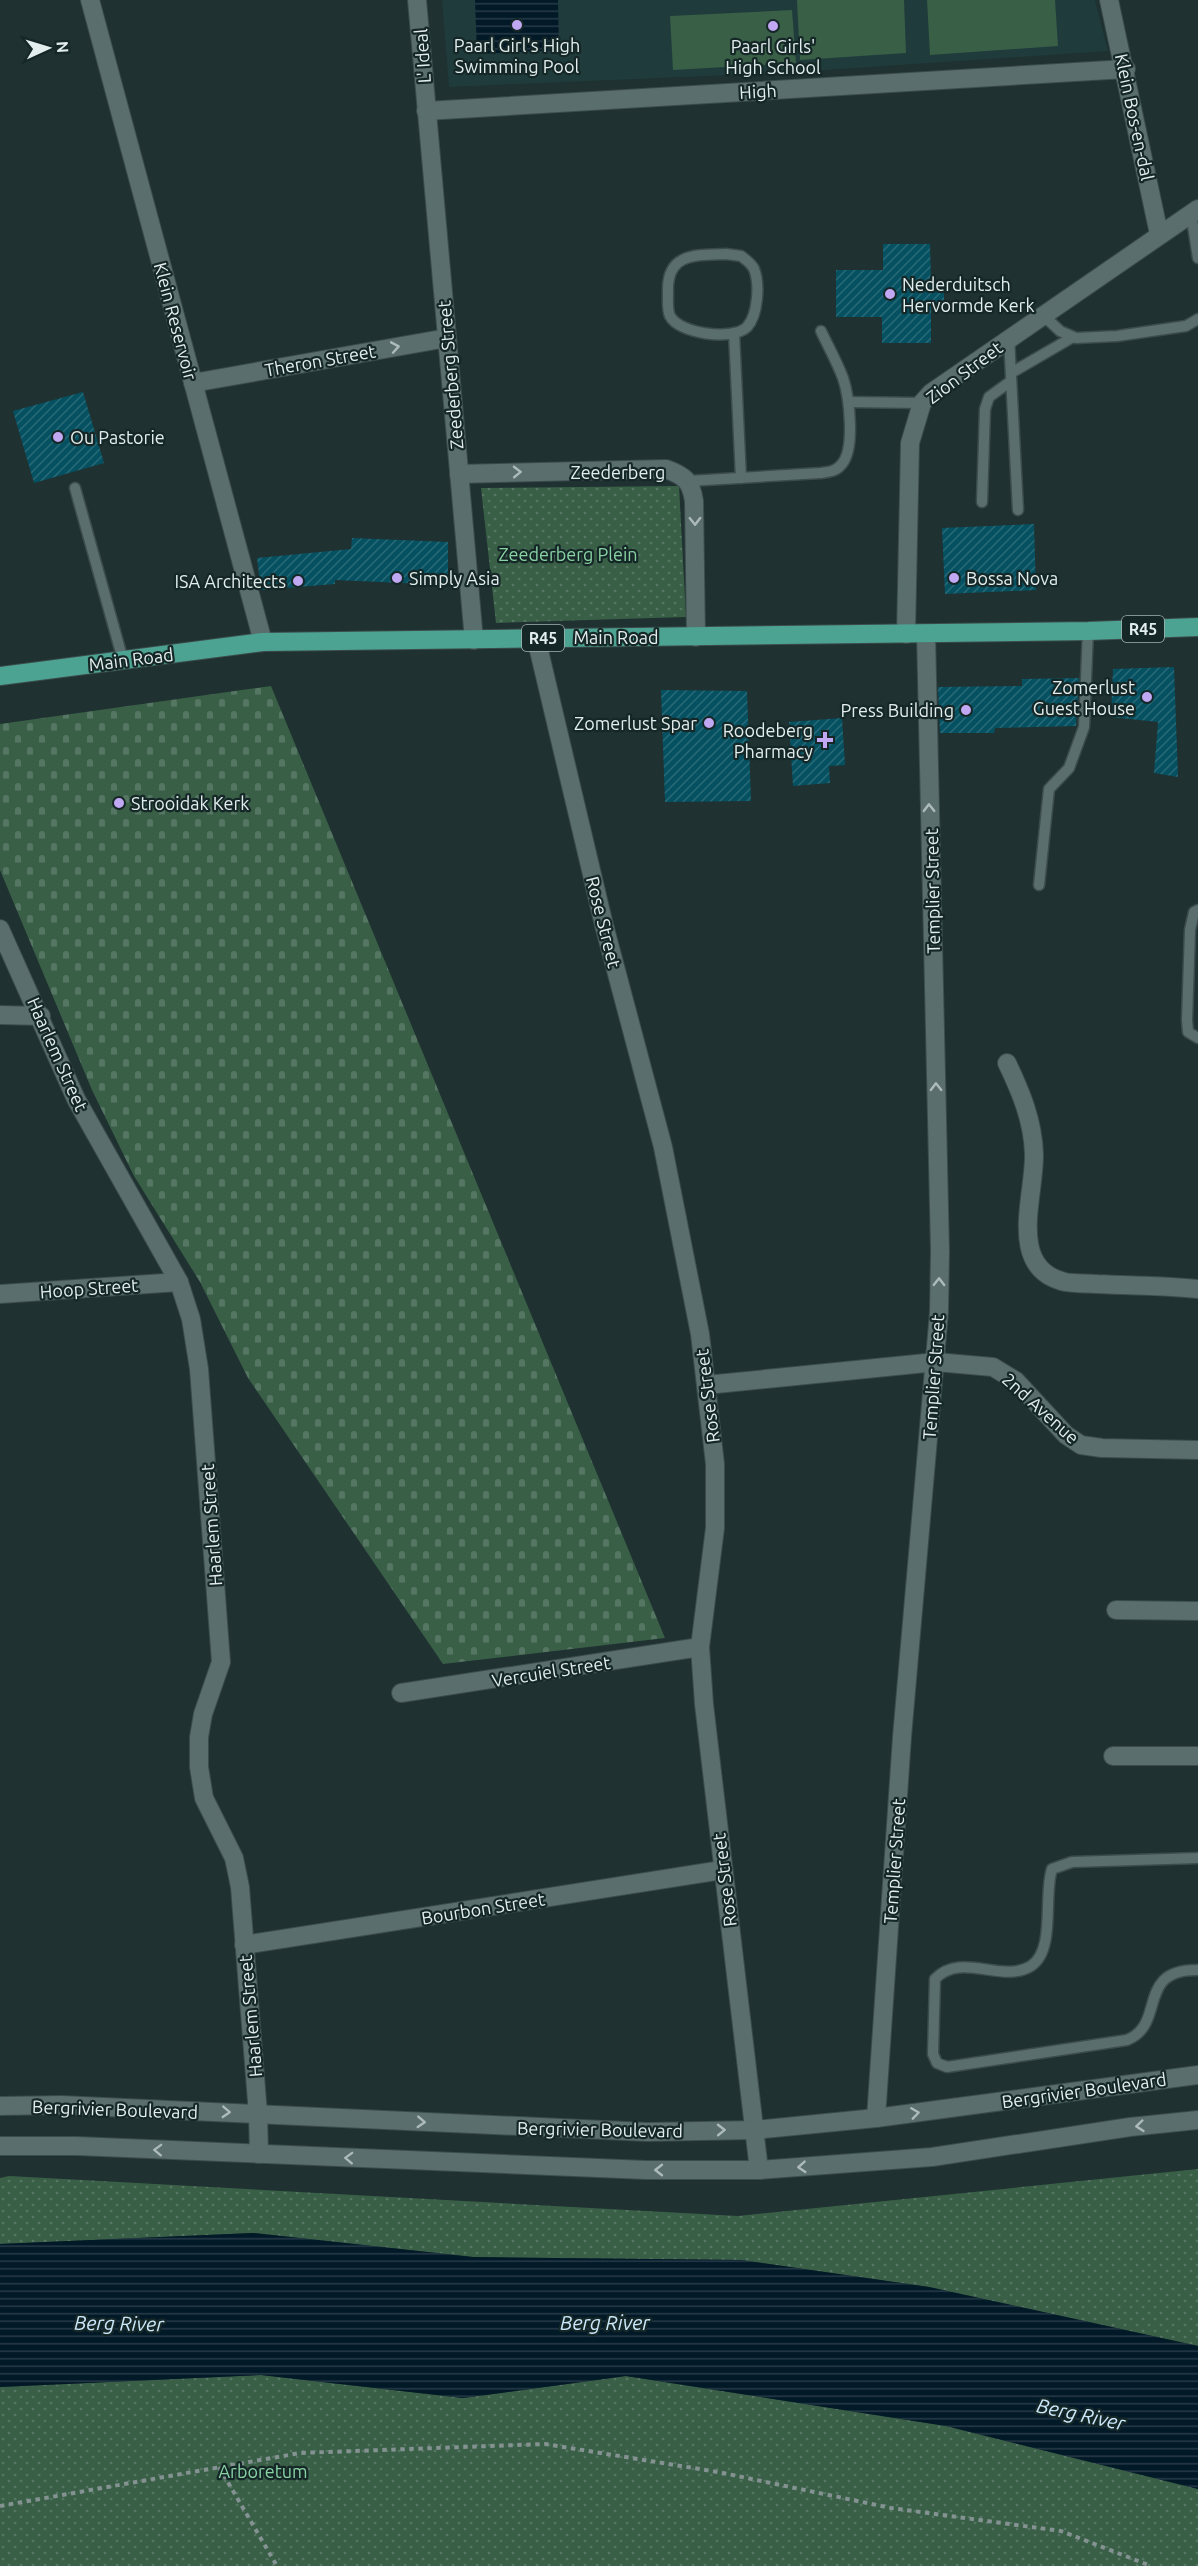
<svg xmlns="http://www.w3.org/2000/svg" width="1198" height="2566" font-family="Ubuntu,sans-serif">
<defs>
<pattern id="cemetery-stones" width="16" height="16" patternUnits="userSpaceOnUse" patternTransform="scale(1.5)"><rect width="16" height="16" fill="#395f47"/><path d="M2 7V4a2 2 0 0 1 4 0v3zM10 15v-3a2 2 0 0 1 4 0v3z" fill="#557662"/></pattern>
<pattern id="park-dots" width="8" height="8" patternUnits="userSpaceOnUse" patternTransform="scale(1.5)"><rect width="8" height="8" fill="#395f47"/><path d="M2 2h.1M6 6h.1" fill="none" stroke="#557662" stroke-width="1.8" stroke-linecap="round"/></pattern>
<pattern id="water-rules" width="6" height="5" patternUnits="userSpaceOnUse" patternTransform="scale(1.5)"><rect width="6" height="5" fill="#021928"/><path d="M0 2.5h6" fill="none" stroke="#273b48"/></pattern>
<pattern id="building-hatch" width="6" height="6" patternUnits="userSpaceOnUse" patternTransform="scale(1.5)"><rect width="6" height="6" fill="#055161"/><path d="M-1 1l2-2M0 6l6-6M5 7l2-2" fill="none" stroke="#296a78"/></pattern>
</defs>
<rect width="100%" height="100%" fill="#1f3131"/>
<path fill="#1f3b3b" d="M442 0H1095L1108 51 796 72 449 87Z"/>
<g fill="#395f47">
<path d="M797 0H904L906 53 800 60Z"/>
<path d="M927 0H1055L1058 46 930 55Z"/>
<path d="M792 10 796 63 673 70 670 16Z"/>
</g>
<path fill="url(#cemetery-stones)" d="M271 686 665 1638 443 1664 248 1378 200 1282 134 1176 92 1090 0 870V724Z"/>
<g fill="url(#park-dots)">
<path d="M679 486 686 617 496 623 481 488Z"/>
<path d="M1198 2169V2346L929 2287 741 2260 473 2257 253 2233 0 2244V2178L9 2176 738 2216Z"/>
<path d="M261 2375 463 2398 626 2376 946 2426 1198 2489V2566H0V2387Z"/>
</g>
<g fill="url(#water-rules)">
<path d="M475 0H558L559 50 477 54Z"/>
<path d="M253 2233 473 2257 741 2260 929 2287 1198 2346V2489L946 2426 626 2376 463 2398 261 2375 0 2387V2244Z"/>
</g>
<g fill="url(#building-hatch)">
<path d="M883 244H930L931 283H944V305H931V343H882V317H836V270H883Z"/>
<path d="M83 392 104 463 34 483 13 411Z"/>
<path d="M1034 524 1036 590 945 594 942 528Z"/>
<path d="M352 538 448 542V585L335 580V584L261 590 257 558 351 549Z"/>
<path d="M1174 667 1178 777 1154 773 1158 722 1111 717 1113 669Z"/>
<path d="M1079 678 1076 726 995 728 994 733H940L938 687 1022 686V679Z"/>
<path d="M661 690 747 691 751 801 665 802Z"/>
<path d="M842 718 845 765 829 766 830 783 793 786 789 722Z"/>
</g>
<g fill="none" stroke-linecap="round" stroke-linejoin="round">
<g stroke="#3c4c4c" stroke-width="13">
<g id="lane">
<path d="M1191 213 1198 258"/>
<path d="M726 254 741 256C746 260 751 263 754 269 760 284 758 315 747 327 733 341 679 334 670 316 667 310 668 299 668 293 666 253 695 255 726 254Z"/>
<path d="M1043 315 1060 331 1076 338 1117 336 1186 326 1198 319"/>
<path d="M734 333 741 478"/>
<path d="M1009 338 1018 510"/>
<path d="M1011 373 1073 337"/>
<path d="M849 402 922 403"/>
<path d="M689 481 820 473C828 472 835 472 841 465 856 450 849 396 843 378 837 362 828 346 821 331"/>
<path d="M75 488 123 660"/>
<path d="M982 502 985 409 989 397 1011 381"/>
<path d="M1039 885 1049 789 1069 768 1084 727 1088 631"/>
<path d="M1198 910 1194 912 1190 930 1187 1020 1188 1032 1198 1038"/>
<path d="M1198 1858 1072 1862 1052 1869C1043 1895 1056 1950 1031 1966 1002 1984 961 1951 935 1979L933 2054 937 2063 947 2067 1127 2040C1167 2024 1135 1969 1198 1970"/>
</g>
</g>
<g stroke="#3c4c4c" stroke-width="20">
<g id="street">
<path d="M90 0 263 642"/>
<path d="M417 0 474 640"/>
<path d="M1109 0 1159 234"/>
<path d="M426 111 1126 69"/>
<path d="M193 383 447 338"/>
<path d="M459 474 666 469C685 476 691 481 694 501L696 637"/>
<path d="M906 634 910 443 922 403 931 393 1198 209"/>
<path d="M536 638 604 925 663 1147 700 1334 715 1464V1528L700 1647 704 1704 759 2170"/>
<path d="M0 929 76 1099 179 1282 191 1319 199 1369 221 1662 203 1714 199 1737V1767L204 1798 234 1858 240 1887 258 2114 259 2154"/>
<path d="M0 1015 41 1016"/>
<path d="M1007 1063C1021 1092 1033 1121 1034 1154 1035 1196 1006 1268 1065 1282 1075 1284 1087 1283 1097 1284 1131 1286 1165 1285 1198 1289"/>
<path d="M0 1294 179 1282"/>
<path d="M706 1385 936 1362 993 1367 1016 1381 1066 1435 1081 1445 1102 1448 1198 1450"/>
<path d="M1116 1610 1198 1611"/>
<path d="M401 1693 700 1647"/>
<path d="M1113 1756H1198"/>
<path d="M244 1945 722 1870"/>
<path d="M876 2118 902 1737 939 1312 940 1251 926 634"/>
</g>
</g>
<g stroke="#3c4c4c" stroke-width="20">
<g id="secondary">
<path d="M0 2106 61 2105 647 2132 755 2130 876 2118 1198 2075"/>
<path d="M0 2146H77L646 2170H759L932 2157 1130 2127 1198 2120"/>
</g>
</g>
<g stroke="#3c4c4c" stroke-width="20">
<path id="primary" d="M0 676 263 642 1088 631 1198 627"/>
</g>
<g stroke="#849292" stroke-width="4" stroke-dasharray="4.5 4.5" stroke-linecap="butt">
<path d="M219 2467 277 2566"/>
<path d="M0 2506 300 2453 545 2444 718 2472 891 2508 1061 2531 1151 2566"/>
</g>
<use href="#lane" stroke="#5a6e6e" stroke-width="10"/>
<use href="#street" stroke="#5a6e6e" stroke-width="18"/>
<use href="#secondary" stroke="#5a6e6e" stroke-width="18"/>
<use href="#primary" stroke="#4ca392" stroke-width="18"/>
</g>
<defs><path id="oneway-chevron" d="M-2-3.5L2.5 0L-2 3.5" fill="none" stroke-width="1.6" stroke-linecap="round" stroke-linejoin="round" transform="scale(1.5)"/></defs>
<g stroke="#acbaba">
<use href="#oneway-chevron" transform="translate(395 347) rotate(-10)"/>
<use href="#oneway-chevron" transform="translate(517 472) rotate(-1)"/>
<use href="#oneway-chevron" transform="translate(695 521) rotate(89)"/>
<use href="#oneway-chevron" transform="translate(929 808) rotate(-91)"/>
<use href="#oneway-chevron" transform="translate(936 1087) rotate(-91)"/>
<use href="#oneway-chevron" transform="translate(939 1282) rotate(-89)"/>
<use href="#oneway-chevron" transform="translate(226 2112) rotate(3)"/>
<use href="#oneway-chevron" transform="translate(915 2113) rotate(-8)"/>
<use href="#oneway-chevron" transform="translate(421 2122) rotate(3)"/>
<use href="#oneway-chevron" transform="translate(1140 2126) rotate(174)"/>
<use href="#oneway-chevron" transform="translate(721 2130) rotate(-1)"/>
<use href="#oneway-chevron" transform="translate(158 2150) rotate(-178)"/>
<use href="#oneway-chevron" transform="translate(349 2158) rotate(-178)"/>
<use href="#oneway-chevron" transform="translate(802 2167) rotate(176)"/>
<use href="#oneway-chevron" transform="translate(659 2170) rotate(180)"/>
</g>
<g fill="#c1a8f3" stroke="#152727" stroke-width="2">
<circle cx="517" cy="25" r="6"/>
<circle cx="773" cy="26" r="6"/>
<circle cx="890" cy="294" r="6"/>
<circle cx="58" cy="437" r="6"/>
<circle cx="397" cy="578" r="6"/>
<circle cx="954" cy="578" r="6"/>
<circle cx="298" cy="581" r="6"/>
<circle cx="1147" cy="697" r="6"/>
<circle cx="966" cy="710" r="6"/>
<circle cx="709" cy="723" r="6"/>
<path d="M822 731h6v6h6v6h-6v6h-6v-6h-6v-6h6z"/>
<circle cx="119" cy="803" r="6"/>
</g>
<g text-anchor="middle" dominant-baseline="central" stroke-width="4.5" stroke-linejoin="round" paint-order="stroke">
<g fill="#152727" stroke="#a4b2b2" stroke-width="1.5">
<rect x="1122" y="616" width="42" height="26" rx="4.5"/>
<rect x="522" y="625" width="42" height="26" rx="4.5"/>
</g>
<g font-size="16" font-weight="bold" fill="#e2eded">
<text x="1143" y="629">R45</text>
<text x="543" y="638">R45</text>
</g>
<g font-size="18" fill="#e2eded" stroke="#152727" text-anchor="start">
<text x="517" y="45" text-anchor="middle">Paarl Girl's High<tspan x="517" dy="21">Swimming Pool</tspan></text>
<text x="773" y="46" text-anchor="middle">Paarl Girls'<tspan x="773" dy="21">High School</tspan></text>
<text x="902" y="284">Nederduitsch<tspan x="902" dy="21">Hervormde Kerk</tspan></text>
<text x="70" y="437">Ou Pastorie</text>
<text x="409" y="578">Simply Asia</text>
<text x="966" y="578">Bossa Nova</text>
<text x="286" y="581" text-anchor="end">ISA Architects</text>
<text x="1135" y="687" text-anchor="end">Zomerlust<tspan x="1135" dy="21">Guest House</tspan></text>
<text x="954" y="710" text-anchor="end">Press Building</text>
<text x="697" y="723" text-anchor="end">Zomerlust Spar</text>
<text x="813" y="730" text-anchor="end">Roodeberg<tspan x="813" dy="21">Pharmacy</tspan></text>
<text x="131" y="803">Strooidak Kerk</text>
</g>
<g font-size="18" fill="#e2eded" stroke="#152727">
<text transform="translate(422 56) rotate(-94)">L' Ideal</text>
<text transform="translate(758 91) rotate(-3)">High</text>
<text transform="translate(1135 117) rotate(78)">Klein Bos-en-dal</text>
<text transform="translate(176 321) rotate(75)">Klein Reservoir</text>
<text transform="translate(320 360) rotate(-10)">Theron Street</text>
<text transform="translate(964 372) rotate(-37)">Zion Street</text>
<text transform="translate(450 375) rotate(-95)">Zeederberg Street</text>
<text x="618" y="472">Zeederberg</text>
<text x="616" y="637">Main Road</text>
<text transform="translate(131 659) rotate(-7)">Main Road</text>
<text transform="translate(932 891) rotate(-91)">Templier Street</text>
<text transform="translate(604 922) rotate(76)">Rose Street</text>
<text transform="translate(58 1054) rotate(66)">Haarlem Street</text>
<text transform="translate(89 1288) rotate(-4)">Hoop Street</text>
<text transform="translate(933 1377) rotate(-86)">Templier Street</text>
<text transform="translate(707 1396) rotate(-97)">Rose Street</text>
<text transform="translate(1041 1408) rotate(42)">2nd Avenue</text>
<text transform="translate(211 1525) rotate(-94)">Haarlem Street</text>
<text transform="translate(551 1671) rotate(-9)">Vercuiel Street</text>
<text transform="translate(894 1861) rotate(-86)">Templier Street</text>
<text transform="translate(724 1880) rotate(-97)">Rose Street</text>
<text transform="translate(483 1908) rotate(-9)">Bourbon Street</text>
<text transform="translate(250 2016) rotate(-95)">Haarlem Street</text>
<text transform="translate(1084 2090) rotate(-8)">Bergrivier Boulevard</text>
<text transform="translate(115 2109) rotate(2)">Bergrivier Boulevard</text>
<text transform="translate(600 2129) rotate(1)">Bergrivier Boulevard</text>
</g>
<g font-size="18" fill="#89d2a3" stroke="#152727">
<text x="568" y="554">Zeederberg Plein</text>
<text x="263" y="2471">Arboretum</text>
</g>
<g font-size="20" font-style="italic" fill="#cce8fb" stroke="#152727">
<text x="605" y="2322">Berg River</text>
<text transform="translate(119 2323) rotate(1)">Berg River</text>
<text transform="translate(1081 2414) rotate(12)">Berg River</text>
</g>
</g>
<g transform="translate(48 48) rotate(86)" stroke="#152727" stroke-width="4.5" paint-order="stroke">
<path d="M0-4.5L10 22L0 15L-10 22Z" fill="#e2eded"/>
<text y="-9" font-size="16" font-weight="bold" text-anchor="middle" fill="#e2eded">N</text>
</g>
</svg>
